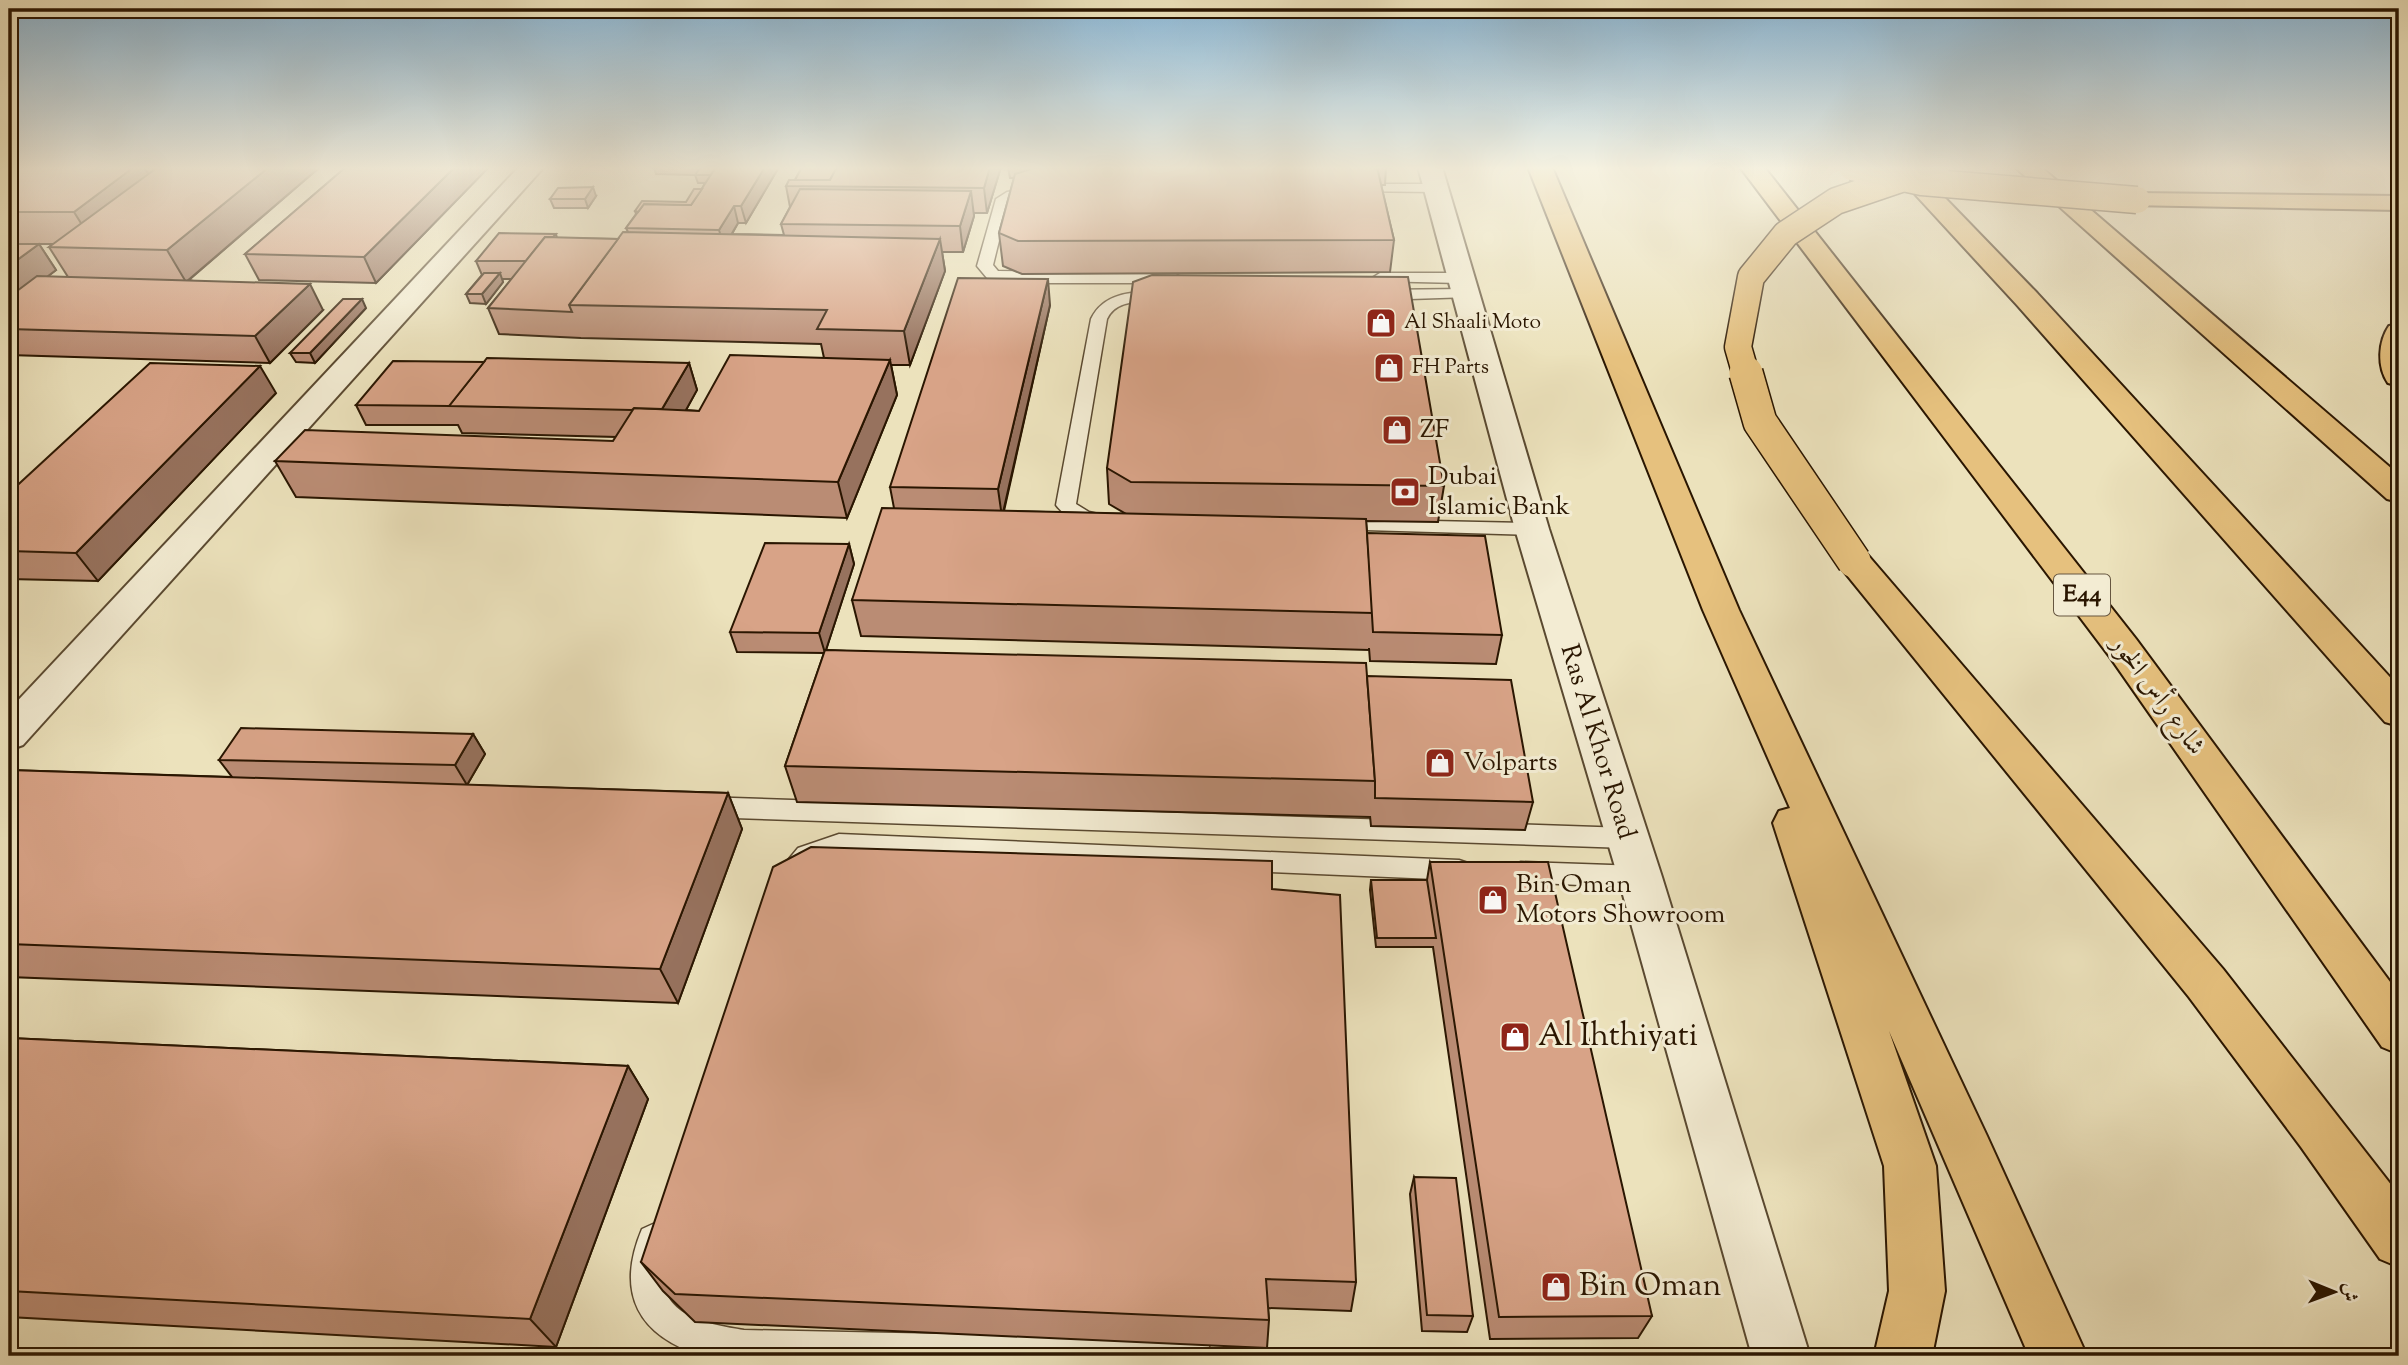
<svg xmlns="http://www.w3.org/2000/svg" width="2408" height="1365" font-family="'Sorts Mill Goudy',Amiri,serif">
<rect width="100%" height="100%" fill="#ece2bc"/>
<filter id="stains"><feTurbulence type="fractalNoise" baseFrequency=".00286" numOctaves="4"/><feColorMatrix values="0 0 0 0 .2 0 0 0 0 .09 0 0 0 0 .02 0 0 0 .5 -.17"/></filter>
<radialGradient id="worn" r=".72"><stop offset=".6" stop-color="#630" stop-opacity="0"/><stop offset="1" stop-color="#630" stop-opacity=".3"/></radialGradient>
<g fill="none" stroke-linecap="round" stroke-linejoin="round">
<g stroke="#5a4930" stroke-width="3">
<g id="service">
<path d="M1351 184H1436L1443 188 1436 192 1346 191 1344 188Z"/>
<path d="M1037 187 1042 188 1044 191 1042 194 1016 199 1008 204 993 265 998 271 1174 273 1182 278 1174 283H1009L987 278 977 266 996 199 1007 192Z"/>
<path d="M1380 273H1460L1468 278 1460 283 1374 281 1372 278Z"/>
<path d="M1464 289 1472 294 1470 297 1380 300 1372 295 1380 290Z"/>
<path d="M1160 291 1168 296 1166 299C1146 304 1118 296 1107 319L1076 504 1089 512 1107 516 1110 520 1107 524C1089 529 1067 520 1056 505L1091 319C1104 292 1133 292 1160 291Z"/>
<path d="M1338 519 1532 523 1539 525 1542 529 1539 533 1532 535 1331 529 1328 525 1331 521Z"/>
<path d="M703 797 1627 828 1636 831 1640 838 1636 845 1627 848 703 817 694 814 691 807 694 800Z"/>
<path d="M839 834 1459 860 1468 863 1472 870 1468 877 1459 880 839 854 801 870 792 867 788 860 798 848Z"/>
<path d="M1521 862 1640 866 1649 870 1653 877 1649 884 1640 888 1521 882 1512 879 1508 872 1512 865Z"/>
<path d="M653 1224 664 1229C671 1244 664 1251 663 1266 657 1316 706 1324 744 1330L1196 1339 1208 1344 1213 1356H704C638 1337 615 1293 642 1229Z"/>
</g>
</g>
<g stroke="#5a4930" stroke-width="4">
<path id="minor" d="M519 167H544L23 745 9 750V710Z"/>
</g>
<g stroke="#5a4930" stroke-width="4">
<path id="tertiary" d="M1418 167H1442L1549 529 1662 877 1810 1356H1752L1618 877 1515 529Z"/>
</g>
<g stroke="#2a1601" stroke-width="4">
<g id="motorway">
<path d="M1528 167H1552L1739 610 1987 1136 2087 1356H2029L1889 1031 1936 1166 1945 1291 1932 1356H1874L1889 1291 1884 1166 1773 823 1779 811 1790 808 1703 610Z"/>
<path d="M1740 167H1764L2136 639 2399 994V1054L2382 1047 2110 657Z"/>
<path d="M1890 167H1915L2037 293 2399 687V726L2385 722 2017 305Z"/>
<path d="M2015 167H2041L2399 475V502L2387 499Z"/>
<path d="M2137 193 2399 196V210L2128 205 2125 200 2128 195Z"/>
<path d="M2399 324V386L2388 383C2377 367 2378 342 2389 326Z"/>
<path d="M1854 550 1866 553 2223 969 2399 1195V1267L2380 1259 2301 1147 2189 997 1842 569 1836 561 1842 553Z"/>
</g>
</g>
<use href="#service" fill="#f3ecd3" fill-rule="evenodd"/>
<use href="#minor" fill="#f3ecd3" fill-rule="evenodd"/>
<use href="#tertiary" fill="#f3ecd3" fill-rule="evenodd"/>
<use href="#motorway" fill="#e6c17e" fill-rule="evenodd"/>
<g stroke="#2a1601" stroke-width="29" stroke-linecap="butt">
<g id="motorway-bridge-far1">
<path d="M1852 167 1922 182 2137 200"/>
<path d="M1746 375 1738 347 1751 277 1786 234 1836 201 1936 167"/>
</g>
</g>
<g stroke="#2a1601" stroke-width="36" stroke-linecap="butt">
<path id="motorway-bridge" d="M1746 373 1760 422 1854 561"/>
</g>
<use href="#motorway-bridge-far1" stroke="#e6c17e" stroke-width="26"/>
<use href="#motorway-bridge" stroke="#e6c17e" stroke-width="33"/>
</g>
<g fill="#ba8c74" stroke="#2a1601" stroke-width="2" fill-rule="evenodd">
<path d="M9 167H320L189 280 323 310 270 363 9 355ZM19 244H53L49 247 68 277H47L56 270 39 244Z"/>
<path d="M346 167H489L376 283 259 280 245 254Z"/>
<path d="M654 167H779L746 223H738L732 234 784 235 781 224 790 207 786 186 795 180 802 167H1001L987 213H974V216L963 252H942L945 271 910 365H891L897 395 847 518 296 497 275 461 613 441 616 437 462 433 458 425H366L356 405 689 363 697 390 686 410 699 411 824 358 821 344 581 338 499 334 488 308 512 279H502L503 282 486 304 470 303 466 294 482 275 476 261 556 234 557 238 618 239 628 232 626 228 636 214 635 211 686 202 702 189 705 183H698L695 175 656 174Z"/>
<path d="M1008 167H1139V168L1386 167 1385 185H1381L1394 240 1390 272 1022 274 1003 266 999 233 1014 178H1010Z"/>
<path d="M596 196 588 208H554L550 199Z"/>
<path d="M1050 305 1004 511 1126 514 1109 504 1107 468 1444 486 1438 522 1366 521 1367 533 1502 635 1496 664 1370 661 1369 648V650L861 636 852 600 894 508 890 487Z"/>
<path d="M366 308 315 363 296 362 290 353Z"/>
<path d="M276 393 98 581 9 579V493Z"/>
<path d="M849 544 854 564 826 650 1367 676 1533 802 1525 830 1371 826 1370 816V817L797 802 785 766 824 653 737 652 730 632Z"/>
<path d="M473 734 485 754 467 785 728 793 742 829 678 1003 9 977V770L232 777 219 760Z"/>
<path d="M1430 862 1652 1316 1638 1338 1490 1339 1433 947H1376L1370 890 1371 880H1427Z"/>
<path d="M1272 889 1356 1282 1351 1311 1268 1308 1269 1320 1267 1348 695 1322 663 1291 641 1262Z"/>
<path d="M9 1038 628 1066 648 1099 556 1347 9 1317Z"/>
<path d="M1414 1177 1473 1316 1467 1332 1422 1331 1410 1194Z"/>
</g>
<g fill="#97725e" stroke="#2a1601" stroke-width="2">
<path d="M134 167H144L159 192 94 244 74 212Z"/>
<path d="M269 167H320L186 282 167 250Z"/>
<path d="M455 167H489L376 283 364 257Z"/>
<path d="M765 167H779L746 223 741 206Z"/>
<path d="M990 167H1001L987 213 984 188Z"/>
<path d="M593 187 596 196 588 208 585 199Z"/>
<path d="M971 191 974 216 963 252 960 226Z"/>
<path d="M734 206 738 223 724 247 719 230Z"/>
<path d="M940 239 945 271 910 365 904 331Z"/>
<path d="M39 244 56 270 9 306V266Z"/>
<path d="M500 273 503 282 486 304 482 294Z"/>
<path d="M1048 279 1050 305 1002 517 998 489Z"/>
<path d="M310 284 323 310 270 363 255 336Z"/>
<path d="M362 299 366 308 315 363 310 353Z"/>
<path d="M890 360 897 395 847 518 838 482Z"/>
<path d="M689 363 697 390 670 439 661 411Z"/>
<path d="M260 366 276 393 98 581 76 553Z"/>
<path d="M849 544 854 564 825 653 819 633Z"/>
<path d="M473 734 485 754 467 785 455 765Z"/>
<path d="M728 793 742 829 678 1003 660 969Z"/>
<path d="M628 1066 648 1099 556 1347 530 1319Z"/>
</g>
<g fill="#d8a387" stroke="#2a1601" stroke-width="2">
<path d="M9 167H134L74 212H9Z"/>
<path d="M158 167H269L167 250 49 247Z"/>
<path d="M346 167H455L364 257 245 254Z"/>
<path d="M697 167H716L711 175H695L700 168Z"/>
<path d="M716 167H765L741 206H734L719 230 626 228 644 204 691 205Z"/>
<path d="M802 167H837L830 180H795Z"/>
<path d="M837 167H990L984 188 786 186 789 180H830Z"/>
<path d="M1377 167 1394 240 1018 241 999 233 1015 174 1034 168Z"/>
<path d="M593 187 585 199H550L558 188Z"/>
<path d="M694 189H702L691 205 644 204 638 212 635 211 642 201 686 202Z"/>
<path d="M800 189 971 191 960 226 781 224Z"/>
<path d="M623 232 940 239 904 331 817 329 827 310 569 305Z"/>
<path d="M499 233 556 234 553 237H545L526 261H476Z"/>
<path d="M545 237 618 239 569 305 572 312 488 308Z"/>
<path d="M9 244H39L9 266Z"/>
<path d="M484 273H500L482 294H466Z"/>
<path d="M1152 275 1408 277 1444 486 1131 482 1107 468 1133 282Z"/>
<path d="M37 276 310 284 255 336 9 329V297Z"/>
<path d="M958 278 1048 279 998 489 890 487Z"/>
<path d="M343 299H362L310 353H290Z"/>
<path d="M730 355 890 360 838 482 275 461 305 430 613 441 634 408 699 411Z"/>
<path d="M487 358 689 363 662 409 634 408 632 410 449 406Z"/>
<path d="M393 361 484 362 449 406 356 405Z"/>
<path d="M150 363 260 366 76 553 9 551V493Z"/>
<path d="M882 508 1366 519 1373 613 852 600Z"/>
<path d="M1367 533 1485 536 1502 635 1373 632Z"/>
<path d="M765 543 849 544 819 633 730 632Z"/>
<path d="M825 650 1366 663 1375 781 785 766Z"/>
<path d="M1367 676 1511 680 1533 802 1375 798V781Z"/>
<path d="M241 728 473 734 455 765 219 760Z"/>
<path d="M9 770 728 793 660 969 9 944Z"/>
<path d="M811 847 1272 861V889L1340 895 1356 1282 1266 1279 1269 1320 675 1294 641 1262 773 867Z"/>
<path d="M1430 862H1548L1652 1316 1499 1317Z"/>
<path d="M1371 880H1427L1436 938H1377Z"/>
<path d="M9 1038 628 1066 530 1319 9 1291Z"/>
<path d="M1414 1177 1456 1178 1473 1316 1427 1315Z"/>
</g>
<linearGradient id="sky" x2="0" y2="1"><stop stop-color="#8ab7d6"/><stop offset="0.47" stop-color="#f6f2e1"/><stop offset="1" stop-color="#f6f2e1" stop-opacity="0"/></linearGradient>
<rect width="2408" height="358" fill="url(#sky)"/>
<defs>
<g id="shop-square" transform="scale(1.575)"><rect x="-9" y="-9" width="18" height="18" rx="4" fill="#8f2418" stroke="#f3ecd3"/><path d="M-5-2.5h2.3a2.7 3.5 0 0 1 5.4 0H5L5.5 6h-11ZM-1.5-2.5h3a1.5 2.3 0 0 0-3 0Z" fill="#fff"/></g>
<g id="bank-square" transform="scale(1.575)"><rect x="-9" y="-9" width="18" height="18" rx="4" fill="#8f2418" stroke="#f3ecd3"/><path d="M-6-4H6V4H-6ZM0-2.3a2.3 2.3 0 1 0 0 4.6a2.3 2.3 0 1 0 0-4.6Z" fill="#fff"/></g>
</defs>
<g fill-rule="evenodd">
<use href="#shop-square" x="1381" y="323"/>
<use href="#shop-square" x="1389" y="368"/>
<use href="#shop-square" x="1397" y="430"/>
<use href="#bank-square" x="1405" y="492"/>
<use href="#shop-square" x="1440" y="763"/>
<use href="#shop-square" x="1493" y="900"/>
<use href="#shop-square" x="1515" y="1037"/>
<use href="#shop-square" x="1556" y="1287"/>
</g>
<g text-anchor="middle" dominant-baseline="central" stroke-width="6" stroke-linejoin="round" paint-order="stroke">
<g font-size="21" fill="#2a1601" stroke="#f3ecd3" text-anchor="start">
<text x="1404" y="323">Al Shaali Moto</text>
<text x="1412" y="368">FH Parts</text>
</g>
<rect fill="#f3ecd3" stroke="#665640" stroke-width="2" x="2054" y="574.5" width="56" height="41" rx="5"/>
<g font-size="24" font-weight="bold" fill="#2a1601">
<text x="2082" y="595">E44</text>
</g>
<g font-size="26" fill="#2a1601" stroke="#f3ecd3" text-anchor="start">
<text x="1420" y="430">ZF</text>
<text x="1428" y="477">Dubai<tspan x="1428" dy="30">Islamic Bank</tspan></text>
<text x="1463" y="763">Volparts</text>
<text x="1516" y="885">Bin Oman<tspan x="1516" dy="30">Motors Showroom</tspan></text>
</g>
<g font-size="26" fill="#2a1601" stroke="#f3ecd3">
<text transform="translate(2157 696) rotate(54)">شارع رأس الخور</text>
<text transform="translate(1597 742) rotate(73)">Ras Al Khor Road</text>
</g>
<g font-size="32" fill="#2a1601" stroke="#f3ecd3" text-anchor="start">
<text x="1538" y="1037">Al Ihthiyati</text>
<text x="1579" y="1287">Bin Oman</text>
</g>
</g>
<rect width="2408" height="1365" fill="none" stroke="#ece2bc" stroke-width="35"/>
<rect x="10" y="10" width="2387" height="1344" fill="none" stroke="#2a1601" stroke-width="3.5"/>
<rect x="18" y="18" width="2373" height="1330" fill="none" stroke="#2a1601" stroke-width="2"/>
<g transform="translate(2334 1292) rotate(91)" stroke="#f3ecd3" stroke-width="5" paint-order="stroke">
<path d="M0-5L12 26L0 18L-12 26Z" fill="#2a1601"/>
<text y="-10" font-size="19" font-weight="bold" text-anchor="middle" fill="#2a1601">ش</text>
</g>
<rect width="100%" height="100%" filter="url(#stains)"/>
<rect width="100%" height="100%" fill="url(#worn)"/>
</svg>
